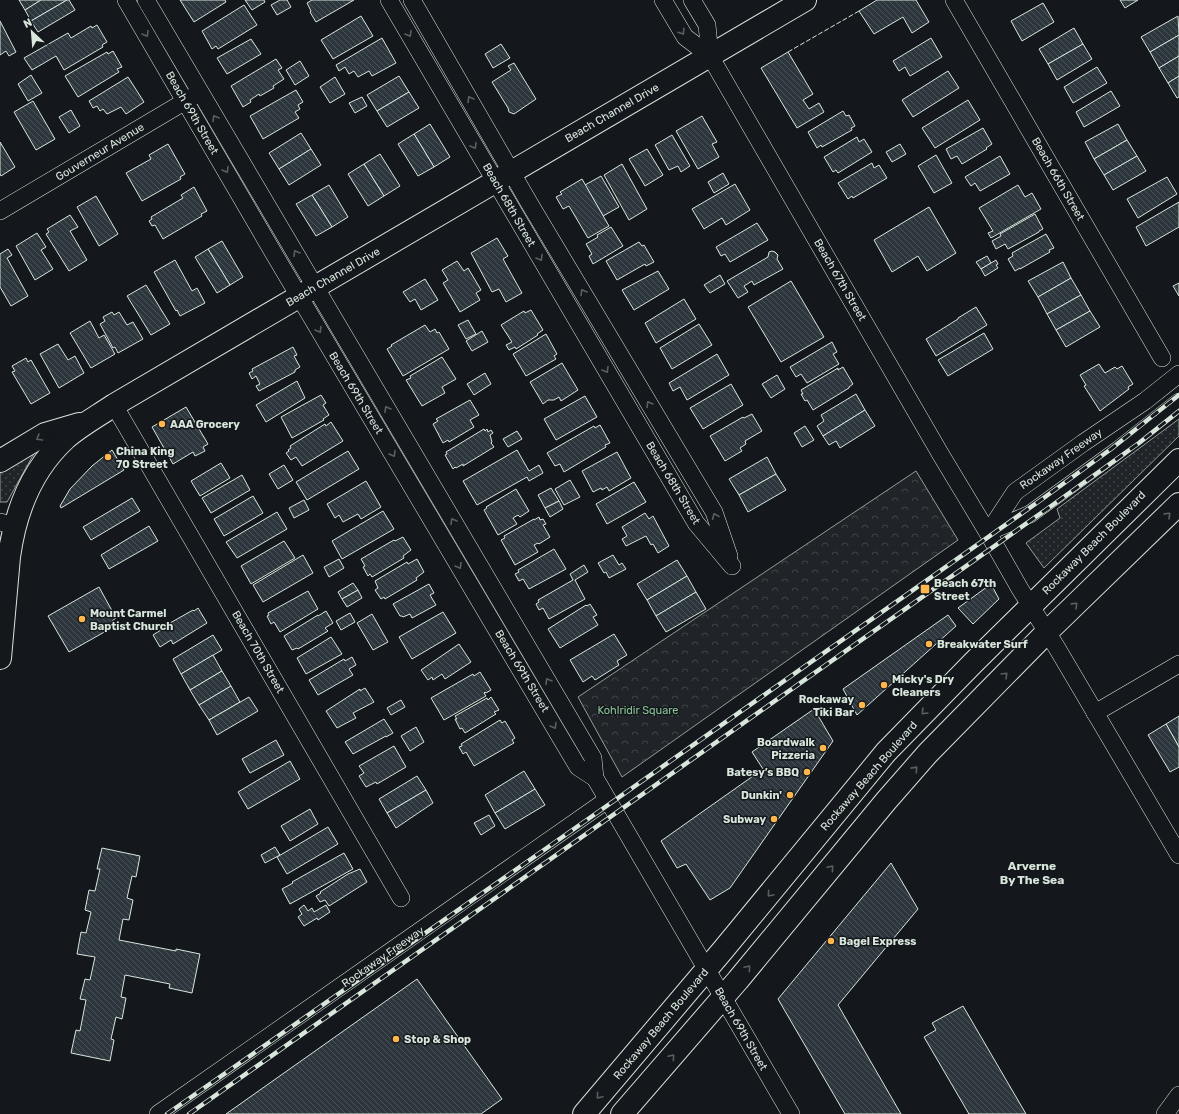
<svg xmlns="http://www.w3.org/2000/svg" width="1179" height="1114" font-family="Rubik,sans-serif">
<defs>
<pattern id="grass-dots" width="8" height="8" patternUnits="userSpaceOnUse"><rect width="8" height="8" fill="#202428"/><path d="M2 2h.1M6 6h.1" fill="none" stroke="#404447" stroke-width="1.8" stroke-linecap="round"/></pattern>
<pattern id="forest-crowns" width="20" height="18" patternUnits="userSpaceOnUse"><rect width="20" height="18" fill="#202428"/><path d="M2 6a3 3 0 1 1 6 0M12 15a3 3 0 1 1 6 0" fill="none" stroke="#404447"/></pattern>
<pattern id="building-back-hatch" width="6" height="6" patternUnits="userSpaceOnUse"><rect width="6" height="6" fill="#2c363c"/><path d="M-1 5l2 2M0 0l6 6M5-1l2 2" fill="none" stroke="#4a5358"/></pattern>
</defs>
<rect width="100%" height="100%" fill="#14181c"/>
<g fill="url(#grass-dots)" stroke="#939e99">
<path d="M1179 419V436L1044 568 1026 543 1060 518 1057 509Z"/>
<path d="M37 448 7 502H0V470Z"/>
</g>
<path fill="url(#forest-crowns)" stroke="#939e99" d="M916 471 958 540 622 777 578 697Z"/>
<g fill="url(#building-back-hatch)" stroke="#d8e6dc">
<path d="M19 0H41L25 10Z"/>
<path d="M41 0H67L31 21 25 10Z"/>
<path d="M67 0H69L75 10 38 32 31 21Z"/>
<path d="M180 0H225L226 2 194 22Z"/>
<path d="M245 0H264L265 2 252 10Z"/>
<path d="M280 0H287L291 7 277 15 271 5Z"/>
<path d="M312 0H354L316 22 310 12 311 11 307 3Z"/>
<path d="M877 0H916L929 22 912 33 903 17 874 34 859 11Z"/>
<path d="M1120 0H1138L1125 8Z"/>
<path d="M1043 3 1054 22 1022 41 1011 21Z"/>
<path d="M244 5 257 25 218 49 216 46 212 49 202 31Z"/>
<path d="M361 16 373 36 333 59 321 40Z"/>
<path d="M1178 16 1179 35 1150 52 1141 37Z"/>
<path d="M0 21 16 52 9 56 6 51 0 55Z"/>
<path d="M97 25 107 42 102 45 103 47 64 70 56 56 32 70 24 58 68 33 71 38 91 26 92 28Z"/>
<path d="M1074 28 1083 44 1048 64 1039 49Z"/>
<path d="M1179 35V56L1159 68 1150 52Z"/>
<path d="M382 38 396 63 372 76 369 71 358 77 354 71 349 74 345 67 339 71 336 65Z"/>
<path d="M931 38 942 57 910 76 905 67 899 71 893 61Z"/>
<path d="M251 39 261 54 227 74 217 58Z"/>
<path d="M501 44 510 58 493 68 485 54Z"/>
<path d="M1083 44 1092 59 1057 80 1048 64Z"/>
<path d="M113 51 122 67 117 69 119 72 78 97 65 76 107 52 108 54Z"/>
<path d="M788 52 813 94 803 100 809 109 819 103 824 112 797 128 761 68Z"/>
<path d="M1179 56V76L1168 83 1159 68Z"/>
<path d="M276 59 282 68 278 70 284 79 273 86 274 88 260 96 259 94 250 100 251 102 243 107 231 86Z"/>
<path d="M300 61 309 76 295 85 286 70Z"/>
<path d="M514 63 536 99 514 114 509 112 508 108 492 82 511 70 508 66Z"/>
<path d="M1097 67 1107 83 1073 103 1064 87Z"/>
<path d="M948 71 959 88 913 117 902 100Z"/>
<path d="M31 75 42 93 28 101 18 84Z"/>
<path d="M399 76 409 92 377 111 367 95Z"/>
<path d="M1179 76V97L1177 98 1168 83Z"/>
<path d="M128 77 144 102 126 114 121 107 107 114 103 109 100 111 97 106 93 108 89 101Z"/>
<path d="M335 77 345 94 330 103 320 87Z"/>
<path d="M296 90 303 102 298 105 300 109 295 112 299 118 263 139 250 116Z"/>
<path d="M1111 91 1120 106 1084 127 1076 112Z"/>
<path d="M409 92 419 108 387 127 377 111Z"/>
<path d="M362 97 367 106 355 113 349 103Z"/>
<path d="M968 100 980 120 935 148 922 128Z"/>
<path d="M33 101 55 139 36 150 14 112Z"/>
<path d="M71 110 80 126 69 133 59 117Z"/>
<path d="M843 111 846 116 849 115 855 126 851 128 852 130 822 147 821 145 817 148 808 132Z"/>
<path d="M702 116 717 142 712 144 719 157 698 169 676 131Z"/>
<path d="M430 124 450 157 434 167 414 134Z"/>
<path d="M1118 124 1127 140 1094 159 1085 142Z"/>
<path d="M983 128 992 144 986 148 987 149 962 164 957 156 951 159 946 149Z"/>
<path d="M301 133 311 149 279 169 269 153Z"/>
<path d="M414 134 434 167 418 176 398 144Z"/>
<path d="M672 135 690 166 681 172 678 166 669 170 655 145Z"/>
<path d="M857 137 859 142 864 139 872 152 838 173 836 170 833 172 824 157Z"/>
<path d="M1127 140 1137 156 1104 175 1094 159Z"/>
<path d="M0 142 15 167 1 176 0 174Z"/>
<path d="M168 144 185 174 180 177 181 179 142 201 126 173 151 159 149 155Z"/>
<path d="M900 144 906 154 892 162 886 152Z"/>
<path d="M311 149 321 165 289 185 279 169Z"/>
<path d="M647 149 663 175 645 186 629 159Z"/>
<path d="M380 154 400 186 384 196 364 164Z"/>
<path d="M936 155 952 183 934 193 918 166Z"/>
<path d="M1000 156 1010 174 980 191 975 183 971 186 965 177Z"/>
<path d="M1137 156 1146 171 1113 190 1104 175Z"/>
<path d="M872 163 874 168 879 165 887 178 853 198 852 196 848 199 838 183Z"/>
<path d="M364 164 384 196 368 206 348 174Z"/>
<path d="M622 164 647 209 629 220 604 175Z"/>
<path d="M723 173 729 184 714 193 708 182Z"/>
<path d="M601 176 619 207 603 216 585 185Z"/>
<path d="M1167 177 1177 194 1138 218 1127 199Z"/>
<path d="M582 179 609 226 588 238 569 206 563 209 556 197 562 194 560 192Z"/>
<path d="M735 184 750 210 726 225 722 218 704 229 692 209Z"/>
<path d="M329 185 348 217 332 227 312 195Z"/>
<path d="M1018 185 1025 197 1032 193 1041 209 991 238 988 233 993 231 979 208Z"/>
<path d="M194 187 207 211 201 214 202 216 163 239 155 225 152 226 149 221 152 219 151 217 183 198 181 195Z"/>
<path d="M312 195 332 227 316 236 296 204Z"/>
<path d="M96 196 118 234 99 246 77 207Z"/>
<path d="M1179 202V227L1146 246 1136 227Z"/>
<path d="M929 207 956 253 927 271 918 256 892 272 874 240Z"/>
<path d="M1035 214 1043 229 1039 231V232L1008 249 1005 244 996 249 992 241 1001 236 1000 234Z"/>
<path d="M70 215 78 227 70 231 87 260 69 271 46 234 49 232 47 229Z"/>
<path d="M757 223 768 240 730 262 725 254 721 256 716 247Z"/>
<path d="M611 227 623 246 593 264 589 256 592 254 586 244 598 237 597 235Z"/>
<path d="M37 233 46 247 41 250 53 269 35 280 16 246Z"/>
<path d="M1046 234 1054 248 1049 250 1050 252 1020 269V268L1015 271 1008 259 1013 256 1012 253Z"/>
<path d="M497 238 508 256 503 259 522 293 506 302 499 289 492 292 471 253Z"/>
<path d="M222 241 243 277 230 285 208 249Z"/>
<path d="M639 242 642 246 644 245 654 262 646 266 645 264 617 280 606 261Z"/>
<path d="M8 249 12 255 7 258 28 296 11 306 0 287V254Z"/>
<path d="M208 249 230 285 217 293 195 257Z"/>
<path d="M772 251 775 252 778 255 777 259 783 269 754 285 752 281 744 286 748 292 738 298 727 281 768 257 769 252Z"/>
<path d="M987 256 991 263 981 269 976 262Z"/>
<path d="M175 260 192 291 197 288 205 303 180 316 177 310 176 311 154 272Z"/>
<path d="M996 260 998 264 996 265 998 268 985 276 981 269Z"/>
<path d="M457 261 464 271 468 268 481 290 476 293 480 300 460 312 443 283 448 280 442 270Z"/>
<path d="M1063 262 1071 278 1038 297 1028 281Z"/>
<path d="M658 271 669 289 634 310 622 290Z"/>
<path d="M720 275 725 284 710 293 704 285Z"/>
<path d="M1071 278 1081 295 1047 314 1038 297Z"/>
<path d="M425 279 438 300 421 310 415 299 410 302 403 292Z"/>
<path d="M791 281 824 337 781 362 748 307Z"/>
<path d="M1179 283V296L1173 286Z"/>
<path d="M146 285 170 324 151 335 127 296Z"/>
<path d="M1081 295 1090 311 1056 330 1047 314Z"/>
<path d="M684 299 696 319 656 343 645 323Z"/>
<path d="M976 307 987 325 936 356 926 339 958 319V318Z"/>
<path d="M531 310 543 330 537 334 538 335 516 349 515 347 509 350 506 345 512 342 501 325 524 311 525 313Z"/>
<path d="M1090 311 1100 327 1066 347 1056 330Z"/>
<path d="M112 312 114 315 119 312 127 325 133 322 143 339 118 353 115 347 113 348 100 324 105 321 103 317Z"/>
<path d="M468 320 476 334 466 339 458 325Z"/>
<path d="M90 321 99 338 104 335 115 354 91 368 70 333Z"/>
<path d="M699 324 712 345 672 369 660 348Z"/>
<path d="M425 325 430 332 435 329 437 333 439 332 449 349 403 376 387 349 392 346 391 345Z"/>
<path d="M482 331 488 342 472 351 466 341Z"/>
<path d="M984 333 993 349 948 376 938 360Z"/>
<path d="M546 334 557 354 554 356 556 359 526 376 513 354Z"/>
<path d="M832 342 837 352 833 354 839 364 807 383 801 374 796 377 790 367Z"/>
<path d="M58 344 68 360 75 356 84 373 59 388 40 354Z"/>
<path d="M293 347 297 355 294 356 300 367 295 370V372L259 391 256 386 260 384 256 376 252 379 249 373 253 371 252 369Z"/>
<path d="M717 354 729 375 687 400 680 387 673 391 669 383Z"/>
<path d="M442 357 456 379 442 387 445 393 422 406 406 380 411 378 410 376Z"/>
<path d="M26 358 28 362 31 360 50 393 31 404 12 372 15 371 12 366Z"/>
<path d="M562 363 578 390 561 401 559 397 554 400H548L543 404 530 382Z"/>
<path d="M1099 364 1105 373 1115 367 1117 369 1122 366 1133 384 1128 387 1129 389 1100 411 1084 386 1086 385 1080 375Z"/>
<path d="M843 367 853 384 849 387V388L813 410 807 400 805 401 801 394H803L801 390 838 368V370Z"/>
<path d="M485 373 491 384 474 395 467 384Z"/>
<path d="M777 375 785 389 771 398 762 384Z"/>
<path d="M297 381 305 398 266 422 256 405Z"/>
<path d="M731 384 743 405 703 429 690 408Z"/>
<path d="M856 394 865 410 823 436 817 426 824 421 821 415Z"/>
<path d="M321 395 326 403 323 405 329 415 323 419 324 420 292 438 281 417Z"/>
<path d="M585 396 597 417 556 440 544 419Z"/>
<path d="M470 400 479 415 470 420 474 427 449 442 448 440 443 443 433 424 438 421 436 419Z"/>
<path d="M186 407 208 444 203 447 205 451 195 456 193 452 173 464 152 427Z"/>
<path d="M865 410 875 426 840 448 836 441 829 445 823 436Z"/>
<path d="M752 414 762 431 745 441 746 444 740 448 742 451 725 461 710 436 743 417 744 418Z"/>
<path d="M331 422 343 441 302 466 296 457 291 460 286 453 289 451 288 450 291 448 290 446 325 424 326 426Z"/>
<path d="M600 425 610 443 605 445 606 447 564 472 560 464 555 466 547 453 594 426 595 428Z"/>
<path d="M805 426 814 440 802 447 794 433Z"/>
<path d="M484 429 485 431 487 429 488 432 491 430 493 433 490 435 492 442 491 443 494 447 463 466V464L456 468 455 467 453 469 445 455 447 454 446 452Z"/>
<path d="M517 431 522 439 508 447 503 439Z"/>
<path d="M112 450 124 470 61 508 60 506 70 489 92 466Z"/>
<path d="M517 450 529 471 539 465 543 473 529 481 527 477 477 505 463 481Z"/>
<path d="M348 451 359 469 307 500 296 482Z"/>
<path d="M617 452 631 478 609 491 607 487 602 490 601 488 593 492 582 471Z"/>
<path d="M767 457 776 474 739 495 729 479Z"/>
<path d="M221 463 230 478 200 496 191 481Z"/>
<path d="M284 465 293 480 278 489 269 474Z"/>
<path d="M776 474 786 490 748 512 739 495Z"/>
<path d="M242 475 250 490 211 513 202 498Z"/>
<path d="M570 480 580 497 564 505 555 489Z"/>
<path d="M366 481 381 507 361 519 358 514 343 522 339 515 335 518 327 504Z"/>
<path d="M634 482 646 502 607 524 596 504Z"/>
<path d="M551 488 559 501 545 508 538 495Z"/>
<path d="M516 489 529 511 520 517 518 515 513 518 517 524 498 535 484 510 487 508 486 507Z"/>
<path d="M253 496 263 513 224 536 214 519Z"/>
<path d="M132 498 140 511 91 540 83 527Z"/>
<path d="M304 500 309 510 294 518 289 508Z"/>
<path d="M559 501 563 509 550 517 545 508Z"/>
<path d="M383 511 394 529 342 559 332 541Z"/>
<path d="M277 512 287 529 237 558 226 542Z"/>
<path d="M645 513 649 519 653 516 669 546 658 553 653 544 651 545 646 536 626 546 622 539 627 536 622 527Z"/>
<path d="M539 517 540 520 543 519 546 524 543 525 550 537 539 544 538 543 534 545 538 552 515 565 501 540 505 538 504 536 534 519V520Z"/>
<path d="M149 526 158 541 109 569 101 555Z"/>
<path d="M403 537 411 550 403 556 404 558 372 577 370 574 368 576 363 567 365 566 361 559 394 540 395 541Z"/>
<path d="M284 541 295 558 251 584 241 566Z"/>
<path d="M554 549 566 569 529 589 523 579 519 581 515 574 519 572 518 570Z"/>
<path d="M303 555 313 573 263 602 253 585Z"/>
<path d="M613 555 619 565 622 563 626 569 609 578 606 572 604 573 598 563Z"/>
<path d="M339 559 344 568 329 577 324 567Z"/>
<path d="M417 559 424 572 416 578 417 580 385 599 384 597 381 599 375 590 378 588 375 581 407 562 408 564Z"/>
<path d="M677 560 687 576 647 600 637 584Z"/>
<path d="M584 565 588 572 575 580 585 599 549 619 543 608 539 610 536 604 539 602 538 600 573 580 570 574Z"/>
<path d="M687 576 696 592 656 616 647 600Z"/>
<path d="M353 583 358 590 342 599 338 592Z"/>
<path d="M429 584 434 593 430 595 436 605 412 618 410 614 403 617 402 616H400L393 604Z"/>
<path d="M991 584 999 599 973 624 958 608Z"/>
<path d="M99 587 116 618 112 621 115 626 69 652 48 616Z"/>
<path d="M358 590 362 598 347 607 342 599Z"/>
<path d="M308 591 318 609 280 632 274 622 271 624 267 616 269 615 268 613Z"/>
<path d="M696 592 706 609 666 632 656 616Z"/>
<path d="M590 604 597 615 593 617 598 625 560 648 548 629 586 605 587 606Z"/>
<path d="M198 608 207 623 173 644 171 640 160 647 153 635 164 628 163 627 193 610 194 611Z"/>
<path d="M326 611 333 623 325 628 328 631 298 649 297 648 292 650 284 636 318 615V616Z"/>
<path d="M443 612 456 633 412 659 399 637Z"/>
<path d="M350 613 355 622 341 630 336 621Z"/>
<path d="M372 614 388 642 373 650 357 623Z"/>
<path d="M948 615 956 626 857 715 843 689Z"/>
<path d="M614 634 627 655 617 661 619 665 595 680 592 676 583 682 570 660Z"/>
<path d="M213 635 222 650 181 674 173 659Z"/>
<path d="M331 637 342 654 306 674 297 658Z"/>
<path d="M459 644 471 662 445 679 442 674 433 680 432 677 428 680 421 670Z"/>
<path d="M213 655 222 671 190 690 181 674Z"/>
<path d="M352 657 356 665 349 669 353 675 318 695 309 680 344 659 345 661Z"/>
<path d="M222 671 231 686 199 705 190 690Z"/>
<path d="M480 672 491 690 486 693 485 692 484 693 486 696 444 720 431 698 473 674 474 676Z"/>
<path d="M231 686 240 702 209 720 199 705Z"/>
<path d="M365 688 374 702 353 713 356 718 337 728 326 711 360 689V691Z"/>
<path d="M249 697 258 711 217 735 209 720Z"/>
<path d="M491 697 499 710 494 712 496 714 465 733 462 728 460 729 455 719H457L455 716 487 698 488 700Z"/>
<path d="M401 700 405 707 391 715 387 708Z"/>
<path d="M814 709 833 741 730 888 710 900 686 864 677 868 661 841 763 769 752 752Z"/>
<path d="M1179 716V747L1166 724Z"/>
<path d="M384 719 393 733 386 737V736L353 754 345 742Z"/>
<path d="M500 720 502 723 505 721 515 738 512 740 514 743 474 766 466 752 463 754 459 747 462 746 461 744Z"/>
<path d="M1166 724 1179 747V767L1170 772 1148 735Z"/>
<path d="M416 727 424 742 410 751 401 736Z"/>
<path d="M276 740 284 755 250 773 242 759Z"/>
<path d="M394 746 406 767 377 784 376 782 366 787 359 776 364 773 359 766Z"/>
<path d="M290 761 300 779 248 809 238 792Z"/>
<path d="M524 771 535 789 495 813 485 795Z"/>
<path d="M417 776 426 790 387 813 379 799Z"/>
<path d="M535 789 545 805 505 829 495 813Z"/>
<path d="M426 790 433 803 396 828 387 813Z"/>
<path d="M310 809 318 824 290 841 281 826Z"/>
<path d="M489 815 495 826 481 835 474 823Z"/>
<path d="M328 827 338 844 287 874 277 857Z"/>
<path d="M275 847 280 855 265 863 261 855Z"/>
<path d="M102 848 140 856 136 877 132 876 127 898 133 900 129 920 123 919 119 940 176 951V949L200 954 192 993 169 988 170 984 125 975 121 997 126 998 122 1019 116 1017 111 1039 114 1040 110 1061 71 1053 76 1030 80 1031 86 1000 80 999 85 979 90 980 95 957 77 954 81 932 86 933 91 912 85 910 89 890 95 891 100 869H97Z"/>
<path d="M344 853 353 869 290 904 282 889 293 883 292 882Z"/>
<path d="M891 863 918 909 838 1005 901 1114H845L778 999Z"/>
<path d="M360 869 367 882 329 906 325 900 320 902 316 896 321 893 320 892 348 874Z"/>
<path d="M304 905 308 911 312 908 314 912 326 905 330 912 318 920 317 918 304 926 298 917 302 914 299 909Z"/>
<path d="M417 979 502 1099 481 1114H226Z"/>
<path d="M963 1006 1026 1114H969L924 1037 936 1030 932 1023Z"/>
</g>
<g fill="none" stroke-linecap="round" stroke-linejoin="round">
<g stroke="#d8e6dc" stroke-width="18">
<g id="street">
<path d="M126 0 277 259 578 767 595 778"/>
<path d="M146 0 593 758 595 778 791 1114"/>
<path d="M389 0 696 523 732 566"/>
<path d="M412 0 531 206 714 512 729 556"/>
<path d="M663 0 685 37 710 56 941 455 988 533 1020 589 1057 648 1179 855"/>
<path d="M692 0 707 25 710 56"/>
<path d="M954 0 1162 358"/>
<path d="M0 211 194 96"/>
<path d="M114 405 401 898"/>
<path d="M0 522 15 526"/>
<path d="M988 532 1030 514 1118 450 1179 402"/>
<path d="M988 533 1015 492 1083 443 1145 401 1179 374"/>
<path d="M1095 713 1179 664"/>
<path d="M158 1114 607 800"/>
<path d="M1165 1114 1179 1095"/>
</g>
</g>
<g stroke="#d8e6dc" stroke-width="24">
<g id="primary">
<path d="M0 461 45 434 79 424"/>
<path d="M0 658 9 557C15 513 32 469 66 438 81 425 98 416 114 405L805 0"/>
<path d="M584 1114 723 950 886 752 973 663 1179 460"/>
<path d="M622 1114 738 980 886 801 928 753 1047 632 1179 504"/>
</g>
</g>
<use href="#street" stroke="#14181c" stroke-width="17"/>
<use href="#primary" stroke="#14181c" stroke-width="22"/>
<g stroke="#d8e6dc" stroke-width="4.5">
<g id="rail">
<path d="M167 1114 591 817 1045 497 1111 449 1179 395"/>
<path d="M189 1114 1047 509 1139 443 1179 411"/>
</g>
</g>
<use href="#rail" stroke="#14181c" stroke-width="3" stroke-dasharray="9" stroke-linecap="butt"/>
<path stroke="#d8e6dc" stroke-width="1" stroke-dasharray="5 2" stroke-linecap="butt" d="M788 52 859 11"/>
</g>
<defs><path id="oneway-chevron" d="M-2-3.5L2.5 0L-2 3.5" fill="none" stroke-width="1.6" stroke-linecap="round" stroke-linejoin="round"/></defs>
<g stroke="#59605f">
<use href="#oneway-chevron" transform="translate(682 32) rotate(57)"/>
<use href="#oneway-chevron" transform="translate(146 34) rotate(60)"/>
<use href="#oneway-chevron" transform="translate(409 34) rotate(60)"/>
<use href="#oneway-chevron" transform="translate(470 99) rotate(-121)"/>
<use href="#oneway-chevron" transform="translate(215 118) rotate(-121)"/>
<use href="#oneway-chevron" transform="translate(474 146) rotate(60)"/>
<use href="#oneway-chevron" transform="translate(226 170) rotate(60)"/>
<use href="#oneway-chevron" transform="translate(296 253) rotate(-121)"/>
<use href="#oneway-chevron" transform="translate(540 258) rotate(59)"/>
<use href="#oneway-chevron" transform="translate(583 292) rotate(-121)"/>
<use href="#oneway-chevron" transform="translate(319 330) rotate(59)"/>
<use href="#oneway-chevron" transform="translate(606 370) rotate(59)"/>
<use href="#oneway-chevron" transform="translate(649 404) rotate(-121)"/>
<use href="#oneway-chevron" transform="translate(387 409) rotate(-120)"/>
<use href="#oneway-chevron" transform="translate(39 438) rotate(150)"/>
<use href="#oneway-chevron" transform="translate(393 454) rotate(59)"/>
<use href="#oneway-chevron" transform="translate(1168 515) rotate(-44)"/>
<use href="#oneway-chevron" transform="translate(715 516) rotate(-112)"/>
<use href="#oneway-chevron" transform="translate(453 521) rotate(-120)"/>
<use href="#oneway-chevron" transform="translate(459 566) rotate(59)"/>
<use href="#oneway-chevron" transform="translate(1075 605) rotate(-44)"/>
<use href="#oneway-chevron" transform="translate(1005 675) rotate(-45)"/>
<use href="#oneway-chevron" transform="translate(548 681) rotate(-120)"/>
<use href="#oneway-chevron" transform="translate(924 712) rotate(134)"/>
<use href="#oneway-chevron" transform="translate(554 726) rotate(59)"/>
<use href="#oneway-chevron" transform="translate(915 769) rotate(-48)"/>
<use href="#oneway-chevron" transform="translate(831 868) rotate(-50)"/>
<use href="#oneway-chevron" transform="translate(770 894) rotate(130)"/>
<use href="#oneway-chevron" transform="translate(748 968) rotate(-50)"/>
<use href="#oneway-chevron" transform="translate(672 1057) rotate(-50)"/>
<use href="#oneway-chevron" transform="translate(599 1096) rotate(130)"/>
</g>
<g fill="#ffb74d" stroke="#14181c" stroke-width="1.5">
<circle cx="162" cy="424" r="4"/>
<circle cx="108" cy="457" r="4"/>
<rect x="920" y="584" width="10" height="10" rx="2"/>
<circle cx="82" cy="619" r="4"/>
<circle cx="929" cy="644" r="4"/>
<circle cx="884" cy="685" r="4"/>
<circle cx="862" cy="705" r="4"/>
<circle cx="823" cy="748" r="4"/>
<circle cx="807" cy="772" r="4"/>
<circle cx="790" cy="795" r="4"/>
<circle cx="774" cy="819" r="4"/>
<circle cx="831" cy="941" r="4"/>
<circle cx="396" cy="1039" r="4"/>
</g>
<g text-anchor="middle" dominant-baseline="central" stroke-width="3" stroke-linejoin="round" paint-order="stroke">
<g font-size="11" fill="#d8e6dc" stroke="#14181c">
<text transform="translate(192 113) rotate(60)">Beach 69th Street</text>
<text transform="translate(612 113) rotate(-30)">Beach Channel Drive</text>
<text transform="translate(100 152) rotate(-31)">Gouverneur Avenue</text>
<text transform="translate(1058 179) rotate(60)">Beach 66th Street</text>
<text transform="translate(509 205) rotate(60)">Beach 68th Street</text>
<text transform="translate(333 277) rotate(-30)">Beach Channel Drive</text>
<text transform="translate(840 280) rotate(60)">Beach 67th Street</text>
<text transform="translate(356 393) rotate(59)">Beach 69th Street</text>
<text transform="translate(1061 459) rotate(-35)">Rockaway Freeway</text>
<text transform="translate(673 483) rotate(59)">Beach 68th Street</text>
<text transform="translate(1094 543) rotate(-45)">Rockaway Beach Boulevard</text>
<text transform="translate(258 652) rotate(60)">Beach 70th Street</text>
<text transform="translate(522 671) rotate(59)">Beach 69th Street</text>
<text transform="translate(869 776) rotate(-49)">Rockaway Beach Boulevard</text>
<text transform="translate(383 957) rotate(-35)">Rockaway Freeway</text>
<text transform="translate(661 1024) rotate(-50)">Rockaway Beach Boulevard</text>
<text transform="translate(741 1029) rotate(60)">Beach 69th Street</text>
</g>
<g font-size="11" font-weight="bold" fill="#d8e6dc" stroke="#14181c" text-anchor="start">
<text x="170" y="424">AAA Grocery</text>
<text x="116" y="451">China King<tspan x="116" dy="13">70 Street</tspan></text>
<text x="934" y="583">Beach 67th<tspan x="934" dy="13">Street</tspan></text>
<text x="90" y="613">Mount Carmel<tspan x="90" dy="13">Baptist Church</tspan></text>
<text x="937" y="644">Breakwater Surf</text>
<text x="892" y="679">Micky's Dry<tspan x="892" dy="13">Cleaners</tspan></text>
<text x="854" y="699" text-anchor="end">Rockaway<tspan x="854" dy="13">Tiki Bar</tspan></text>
<text x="815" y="742" text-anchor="end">Boardwalk<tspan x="815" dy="13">Pizzeria</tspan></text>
<text x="799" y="772" text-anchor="end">Batesy’s BBQ</text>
<text x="782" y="795" text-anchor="end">Dunkin'</text>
<text x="766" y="819" text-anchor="end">Subway</text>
<text x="839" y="941">Bagel Express</text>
<text x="404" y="1039">Stop &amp; Shop</text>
</g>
<g font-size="11" fill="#8ac095" stroke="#14181c">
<text x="638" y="710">Kohlridir Square</text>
</g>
<g font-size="12" font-weight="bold" fill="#d8e6dc" stroke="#14181c">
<text x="1032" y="866">Arverne<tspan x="1032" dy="14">By The Sea</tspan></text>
</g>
</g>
<g transform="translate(32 32) rotate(334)" stroke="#14181c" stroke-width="3" paint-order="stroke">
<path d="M0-3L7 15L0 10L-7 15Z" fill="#d8e6dc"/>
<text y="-6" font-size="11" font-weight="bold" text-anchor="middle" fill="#d8e6dc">N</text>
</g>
</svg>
